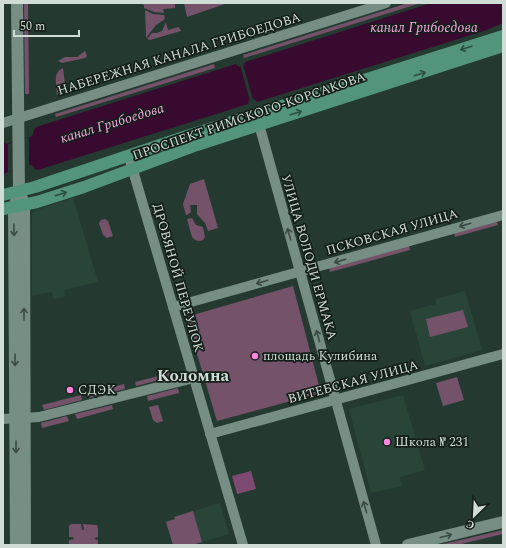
<svg xmlns="http://www.w3.org/2000/svg" width="506" height="548" font-family="Spectral,serif">
<rect width="100%" height="100%" fill="#243a30"/>
<g fill="#284538">
<path d="M73 198 98 282 64 290 65 297 53 299 52 292 32 296V214L34 211Z"/>
<path d="M465 291 482 350 425 366 410 311 436 304 435 299Z"/>
<path d="M403 395 425 470 400 477 402 486 371 493 349 409Z"/>
<path d="M220 503 229 534 192 545H173L166 522 175 519 174 517Z"/>
</g>
<g fill="#73526a">
<path d="M24 3H28L29 94H25Z"/>
<path d="M140 3H175V8L163 9 164 13 154 12 144 8V5Z"/>
<path d="M184 3H228L187 17Z"/>
<path d="M408 3H421L244 58 243 55Z"/>
<path d="M145 10 153 14 164 15 165 19 156 25 146 38Z"/>
<path d="M166 22 168 30 179 27 181 31 150 40 147 39 152 33H157L162 31Z"/>
<path d="M85 51 87 56 85 58 62 63 58 61 65 57H77Z"/>
<path d="M214 64 215 68 56 117 55 114Z"/>
<path d="M63 68 66 93 57 95C57 84 52 73 63 68Z"/>
<path d="M204 179 218 228 208 231 205 223 197 214V205H190L191 212 187 215H186L183 204 190 184Z"/>
<path d="M192 218 196 225 203 227 205 237 203 240C199 242 195 241 192 237L187 219Z"/>
<path d="M105 219 108 221 113 236 107 238 103 235 99 223 101 220Z"/>
<path d="M496 220 498 225 455 237 454 232Z"/>
<path d="M409 245 410 250 330 272 329 267Z"/>
<path d="M293 286 321 393 217 421 186 317Z"/>
<path d="M463 310 468 327 430 337 426 319Z"/>
<path d="M174 372 175 376 136 386 135 382Z"/>
<path d="M457 377 464 400 443 406 436 383Z"/>
<path d="M124 384 125 389 89 398 88 393Z"/>
<path d="M178 388 179 393 148 401 147 396Z"/>
<path d="M81 395 82 400 44 410 42 405Z"/>
<path d="M112 405 113 409 77 419 75 414Z"/>
<path d="M158 405 163 421 157 423 153 420 149 407Z"/>
<path d="M67 416 69 421 42 428 41 423Z"/>
<path d="M193 511 202 542 192 545H173L166 522 175 519 174 517Z"/>
<path d="M81 524 82 530H84L83 524 97 525 98 528V537L95 538 94 539 98 540V545H69V540L74 539 73 537H69V526L71 524Z"/>
<path d="M503 530V534L457 545H439Z"/>
</g>
<path fill="#7e4a71" d="M251 471 256 489 237 494 232 476Z"/>
<path fill="#390a30" d="M431 3H503V23L487 30 257 102 254 99 249 100 248 104 38 170 35 169 32 165 5 173 3 179V141L6 144 32 136 34 130 36 127 236 64 239 67 244 65 245 62Z"/>
<g fill="#243a30">
<path d="M243 64 253 100 250 101 240 65Z"/>
<path d="M29 137V166L8 172V144Z"/>
</g>
<g fill="none" stroke-linecap="round" stroke-linejoin="round">
<g stroke="#768e83" stroke-width="10">
<path d="M257 117 376 545"/>
<path d="M3 123 386 3"/>
<path d="M129 157 243 545"/>
<path d="M173 307 503 215"/>
<path d="M3 419 39 417 194 378"/>
<path d="M210 434 503 354"/>
</g>
<g stroke="#768e83" stroke-width="12">
<path d="M21 196 24 205 25 545"/>
<path d="M16 545 14 208 19 192 17 3"/>
<path d="M408 545 503 522"/>
</g>
<g stroke="#52957b" stroke-width="12">
<path d="M3 195 35 187 184 137 503 36"/>
<path d="M3 209 37 202 84 187 197 145 503 46"/>
</g>
</g>
<defs><path id="oneway-shaft" d="M-6 0H5M1.5-3L5.5 0L1.5 3" fill="none" stroke-width="1.6" stroke-linecap="round" stroke-linejoin="round"/></defs>
<g stroke="#2d4e41">
<use href="#oneway-shaft" transform="translate(466 48) rotate(162)"/>
<use href="#oneway-shaft" transform="translate(420 74) rotate(-18)"/>
<use href="#oneway-shaft" transform="translate(296 113) rotate(-18)"/>
<use href="#oneway-shaft" transform="translate(61 194) rotate(-18)"/>
</g>
<g stroke="#3c4b44">
<use href="#oneway-shaft" transform="translate(465 225) rotate(164)"/>
<use href="#oneway-shaft" transform="translate(14 230) rotate(90)"/>
<use href="#oneway-shaft" transform="translate(289 234) rotate(-106)"/>
<use href="#oneway-shaft" transform="translate(340 261) rotate(164)"/>
<use href="#oneway-shaft" transform="translate(262 282) rotate(164)"/>
<use href="#oneway-shaft" transform="translate(24 314) rotate(-90)"/>
<use href="#oneway-shaft" transform="translate(318 336) rotate(-105)"/>
<use href="#oneway-shaft" transform="translate(15 360) rotate(90)"/>
<use href="#oneway-shaft" transform="translate(16 447) rotate(90)"/>
<use href="#oneway-shaft" transform="translate(365 507) rotate(-106)"/>
<use href="#oneway-shaft" transform="translate(446 536) rotate(-15)"/>
</g>
<g fill="#fe86e1" stroke="#151f1a" stroke-width="1.5">
<circle cx="255" cy="356" r="4"/>
<circle cx="70" cy="390" r="4"/>
<circle cx="387" cy="442" r="4"/>
</g>
<g text-anchor="middle" dominant-baseline="central" stroke-width="3.5" stroke-linejoin="round" paint-order="stroke">
<g font-size="13" fill="#d0ddd6" stroke="#151f1a">
<text transform="translate(179 54) rotate(-17)">НАБЕРЕЖНАЯ КАНАЛА ГРИБОЕДОВА</text>
<text transform="translate(249 116) rotate(-19)">ПРОСПЕКТ РИМСКОГО-КОРСАКОВА</text>
<text transform="translate(392 232) rotate(-16)">ПСКОВСКАЯ УЛИЦА</text>
<text transform="translate(309 257) rotate(74)">УЛИЦА ВОЛОДИ ЕРМАКА</text>
<text transform="translate(178 278) rotate(74)">ДРОВЯНОЙ ПЕРЕУЛОК</text>
<text transform="translate(353 382) rotate(-15)">ВИТЕБСКАЯ УЛИЦА</text>
</g>
<g font-size="13" fill="#d0ddd6" stroke="#151f1a" text-anchor="start">
<text x="263" y="356">площадь Кулибина</text>
<text x="78" y="390">СДЭК</text>
<text x="395" y="442">Школа № 231</text>
</g>
<g font-size="14" font-style="italic" fill="#f9a9e3" stroke="#151f1a">
<text x="424" y="27">канал Грибоедова</text>
<text transform="translate(112 123) rotate(-17)">канал Грибоедова</text>
</g>
<g font-size="17" font-weight="bold" fill="#d0ddd6" stroke="#151f1a">
<text x="193" y="376">Коломна</text>
</g>
</g>
<rect width="506" height="548" fill="none" stroke="#d0ddd6" stroke-width="8"/>
<g transform="translate(474 516) rotate(204)" stroke="#151f1a" stroke-width="3" paint-order="stroke">
<path d="M0-3L7 15L0 10L-7 15Z" fill="#d0ddd6"/>
<text y="-6" font-size="11" font-weight="bold" text-anchor="middle" fill="#d0ddd6">С</text>
</g>
<path d="M14 30v6h65v-6" fill="none" stroke="#d0ddd6" stroke-width="2"/>
<text x="20" y="30" font-size="12" fill="#d0ddd6" stroke="#151f1a" stroke-width="3" paint-order="stroke">50 m</text>
</svg>
